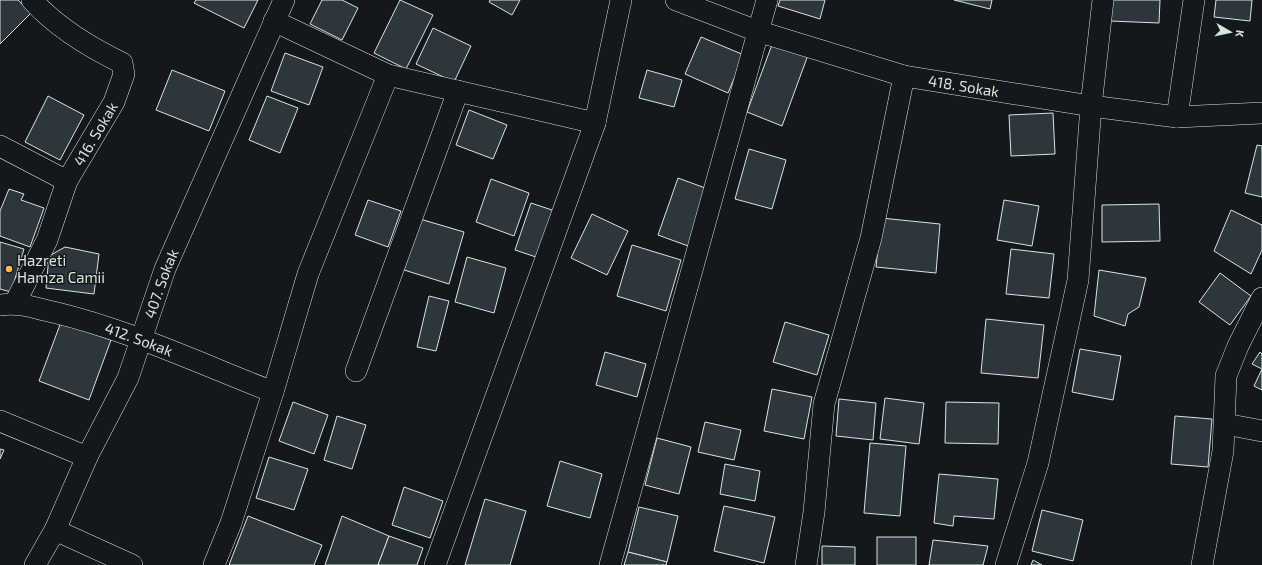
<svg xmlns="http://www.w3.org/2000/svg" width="1262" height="565" font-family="'Exo 2',sans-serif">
<rect width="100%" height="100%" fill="#14181c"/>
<g fill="#2c363c" stroke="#d8e6dc">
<path d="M0 0H18L31 13 0 44Z"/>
<path d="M196 0H258L244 28 194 3Z"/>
<path d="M322 0H342L358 8 342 40 310 24Z"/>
<path d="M400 0 433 15 406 69 374 53Z"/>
<path d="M490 0H520L512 15 489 2Z"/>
<path d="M780 0H825L820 19 778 6Z"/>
<path d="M954 0H992L990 9Z"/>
<path d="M1111 0H1160L1159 23 1110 21Z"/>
<path d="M1216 0H1252L1250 21 1214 17Z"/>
<path d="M433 28 471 46 454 82 416 64Z"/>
<path d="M701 37 744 55 728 93 685 74Z"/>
<path d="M773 42 808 55 782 126 747 112Z"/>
<path d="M285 53 323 67 309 105 271 91Z"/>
<path d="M172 70 225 91 209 131 156 110Z"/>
<path d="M647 70 682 80 674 107 639 98Z"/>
<path d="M48 96 84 115 60 160 25 142Z"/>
<path d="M267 96 298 108 280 153 249 140Z"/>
<path d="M469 110 507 125 493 159 456 145Z"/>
<path d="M1053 113 1055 154 1011 156 1009 115Z"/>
<path d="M1257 145 1262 146V197L1245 193Z"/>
<path d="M749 149 786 160 772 209 735 199Z"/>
<path d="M678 178 708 189 688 246 658 235Z"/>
<path d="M491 179 529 193 514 236 476 222Z"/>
<path d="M9 189 24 194 21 200 44 208 30 247 0 236V211Z"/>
<path d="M368 200 401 211 388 247 355 235Z"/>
<path d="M1004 200 1039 206 1032 246 997 240Z"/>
<path d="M531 203 555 211 539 258 515 250Z"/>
<path d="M1159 204 1160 241 1102 242V205Z"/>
<path d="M1231 210 1262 225V250L1251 274 1214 251Z"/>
<path d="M592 214 628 231 607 275 571 258Z"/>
<path d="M881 218 940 224 936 273 876 267Z"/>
<path d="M420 219 464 232 449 284 404 270Z"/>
<path d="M0 242 24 249 11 292 0 289Z"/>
<path d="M632 245 681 260 666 311 617 296Z"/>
<path d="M65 247 99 254 94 294 46 288 49 256Z"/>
<path d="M1011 249 1054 254 1049 298 1006 294Z"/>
<path d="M467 257 506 268 494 313 455 302Z"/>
<path d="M1099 270 1146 278 1139 307 1128 314 1125 326 1094 316Z"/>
<path d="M1220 273 1251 296 1230 325 1199 302Z"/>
<path d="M429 296 449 301 436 351 417 347Z"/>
<path d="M986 319 1044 325 1038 378 981 373Z"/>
<path d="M61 322 111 340 89 400 39 381Z"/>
<path d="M785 322 829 335 817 375 773 362Z"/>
<path d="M1080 349 1121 356 1113 400 1072 392Z"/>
<path d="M605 352 646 364 637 397 596 385Z"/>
<path d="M1260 352 1262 354V390L1254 386 1262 369 1252 364Z"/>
<path d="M772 389 812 397 804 439 764 431Z"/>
<path d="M885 398 924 403 919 444 880 439Z"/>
<path d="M839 399 876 403 873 440 836 436Z"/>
<path d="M293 402 328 415 314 454 279 441Z"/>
<path d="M946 402 999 403 998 444 945 443Z"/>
<path d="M337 416 366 425 352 469 324 460Z"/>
<path d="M1175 416 1212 419 1208 467 1171 464Z"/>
<path d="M705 422 741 430 734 460 698 452Z"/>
<path d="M657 438 691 447 679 494 645 485Z"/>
<path d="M870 443 906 446 900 516 864 513Z"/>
<path d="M0 449 4 450 0 459Z"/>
<path d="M269 457 308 469 294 510 256 498Z"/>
<path d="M560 461 602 474 590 518 547 506Z"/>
<path d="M725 464 760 471 755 501 720 494Z"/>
<path d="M939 474 998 479 994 519 954 516 953 526 934 523Z"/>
<path d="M404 487 443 501 430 538 392 525Z"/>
<path d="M485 499 526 511 510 565H465Z"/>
<path d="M724 506 775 517 764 563 714 551Z"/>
<path d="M639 507 678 516 667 562 628 552Z"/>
<path d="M1042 510 1083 520 1073 561 1032 551Z"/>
<path d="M248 516 322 545 314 565H229Z"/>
<path d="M342 516 389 536 378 565H325Z"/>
<path d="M389 536 423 548 417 565H378Z"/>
<rect x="877" y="537" width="39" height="28"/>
<path d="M933 540 988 546 983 565H929Z"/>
<path d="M822 546 855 547V565H822Z"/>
<path d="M628 552 667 562 666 565H624Z"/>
<path d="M1033 560 1042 565H1031Z"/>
</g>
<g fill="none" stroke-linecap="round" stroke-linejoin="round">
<g stroke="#d8e6dc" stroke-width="22">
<g id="street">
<path id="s1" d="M676 0 757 31 904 76 1091 106 1177 117 1262 113"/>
<path d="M274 21 388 75 595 123"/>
<path d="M1177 117 1194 0"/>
<path d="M0 146 67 181"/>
<path id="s2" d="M15 303 47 240 67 181 114 102 124 74 122 63C89 47 57 28 32 0"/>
<path id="s3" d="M0 305C20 302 34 308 53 312 129 330 201 364 273 392"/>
<path d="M356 371 458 91"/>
<path d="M0 421 87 457"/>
<path d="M1225 424 1262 431"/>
<path d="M55 530 132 565"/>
<path id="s4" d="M35 565 55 530 87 457 128 378 165 269 284 0"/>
<path d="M214 565 231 523 273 392 308 274 388 75"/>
<path d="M435 565 595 123 621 0"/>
<path d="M610 565 767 0"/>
<path d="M806 565 814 512 824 404 871 238 904 76"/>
<path d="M1006 565 1038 463 1078 280 1091 106 1103 0"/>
<path d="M1202 565 1223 451 1226 376 1238 346 1262 298"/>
</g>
</g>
<use href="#street" stroke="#14181c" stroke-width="21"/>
</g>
<circle fill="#ffb74d" stroke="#14181c" stroke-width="1.5" cx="9" cy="269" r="4"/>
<g text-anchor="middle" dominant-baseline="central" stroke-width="3" stroke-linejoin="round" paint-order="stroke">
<g font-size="15" fill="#d8e6dc" stroke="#14181c">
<text stroke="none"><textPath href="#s1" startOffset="301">418. Sokak</textPath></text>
<text stroke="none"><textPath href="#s2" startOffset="188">416. Sokak</textPath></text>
<text stroke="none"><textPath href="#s4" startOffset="309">407. Sokak</textPath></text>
<text stroke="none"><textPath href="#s3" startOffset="144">412. Sokak</textPath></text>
</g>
<g font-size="15" fill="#d8e6dc" stroke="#14181c" text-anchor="start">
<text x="17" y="260">Hazreti<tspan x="17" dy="17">Hamza Camii</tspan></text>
</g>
</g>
<g transform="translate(1230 32) rotate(99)" stroke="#14181c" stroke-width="3" paint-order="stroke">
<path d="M0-3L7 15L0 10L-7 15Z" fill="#d8e6dc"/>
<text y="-6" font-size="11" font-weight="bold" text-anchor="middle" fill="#d8e6dc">K</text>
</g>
</svg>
